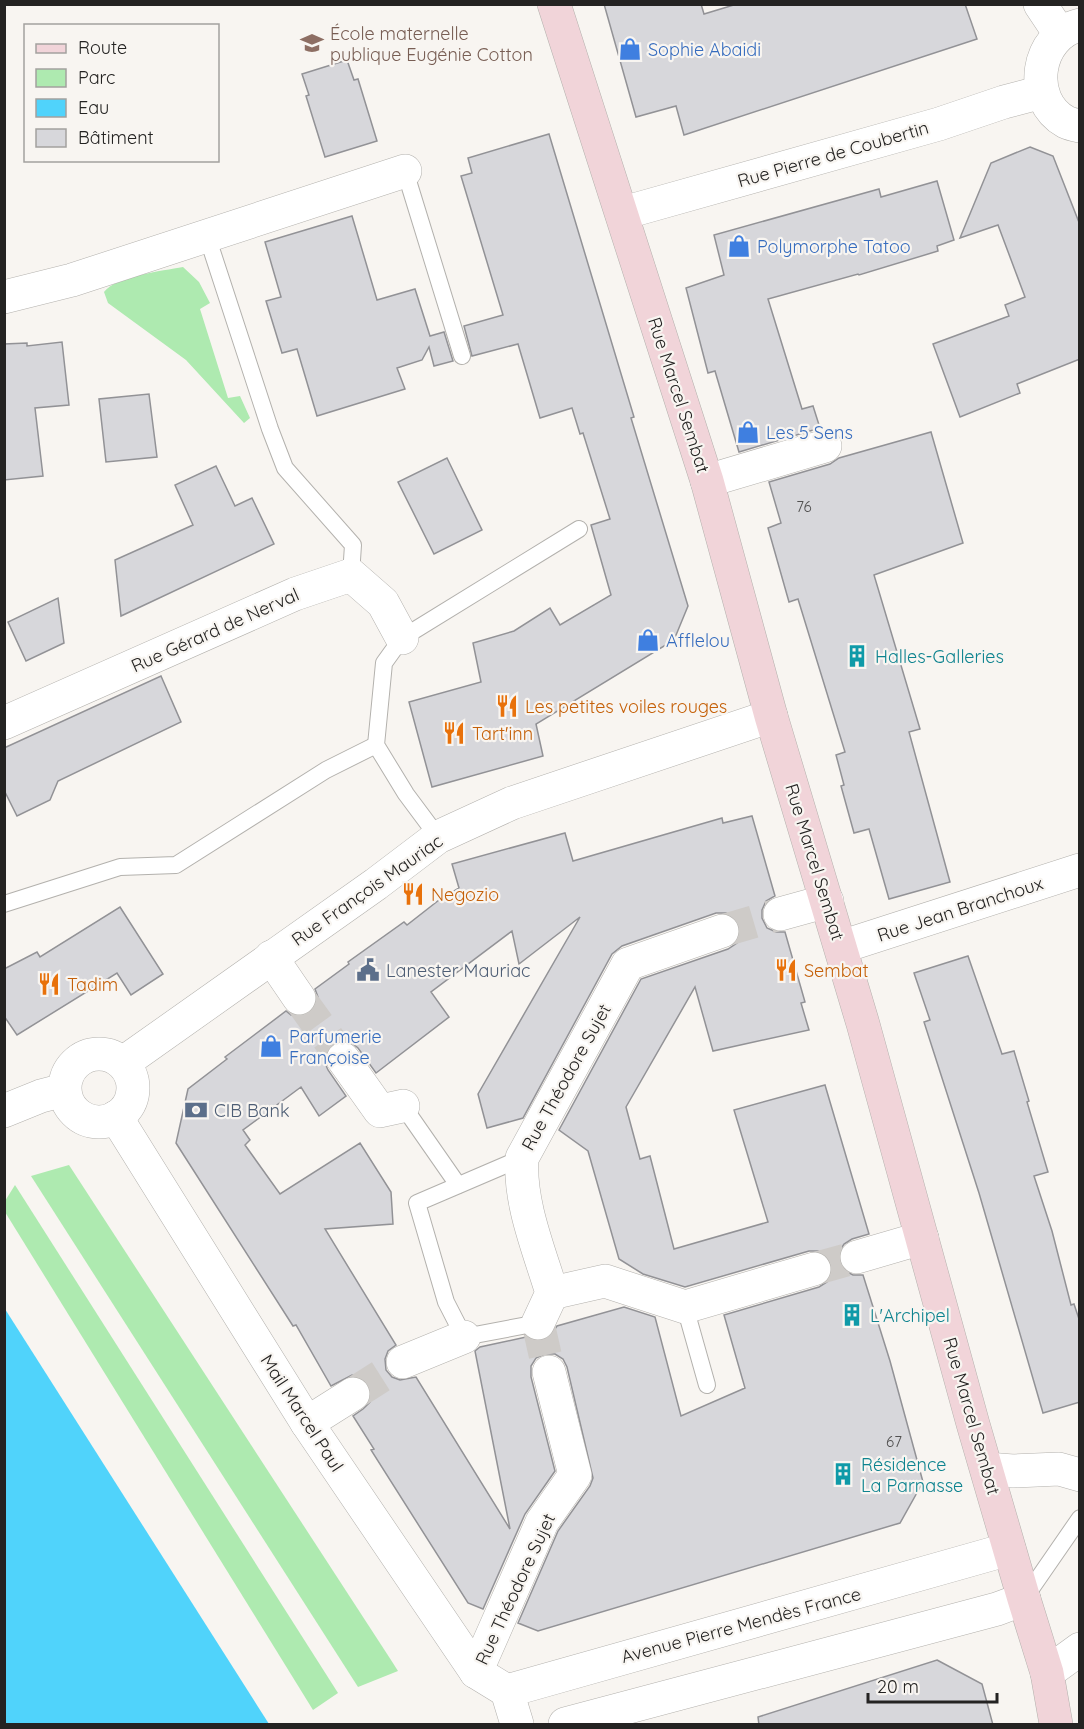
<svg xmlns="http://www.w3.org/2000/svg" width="1084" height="1729" font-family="Quicksand,sans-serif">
<rect width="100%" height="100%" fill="#f8f5f1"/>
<g fill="#aeeab0">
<path d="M183 267 199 282 210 303 200 309 228 398 240 396 250 418 244 423 186 360 108 303 104 292C116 276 162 271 183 267Z"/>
<path d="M69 1165 391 1660 398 1671 358 1687 31 1176Z"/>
<path d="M15 1185 338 1693 313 1710 5 1212V1201Z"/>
</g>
<path fill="#50d3fb" d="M5 1309 269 1724H5Z"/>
<g fill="#d7d7db" stroke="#929296" stroke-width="1.5" fill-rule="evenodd">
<path d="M604 4H701L704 14 737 4H965L977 39 684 135 676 106 636 117Z"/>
<path d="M347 60 354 80 358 79 377 141 325 157 306 96 309 95 302 74Z"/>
<path d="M549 134 634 417 631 418 688 606 674 640 536 724 543 756 432 787 409 702 481 682 473 643 514 631 550 608 560 625 611 595 591 525 610 519 583 433 580 434 572 408 540 418 518 344 472 356 464 326 503 315 461 176 472 173 468 158Z"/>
<path d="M1030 147 1053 156 1080 225V359L1017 384 1020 393 960 417 933 344 1009 316 1005 305 1025 297 998 225 960 238 991 163Z"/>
<path d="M937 181 954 240 937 246 938 251 859 275 858 274 768 299 802 409 813 406 820 428 739 452 715 371 708 373 686 288 724 275 714 235 879 189 881 197Z"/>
<path d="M352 216 377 300 415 289 430 336 444 332 453 361 434 366 429 347 422 360 397 368 405 389 317 416 297 349 282 353 266 301 281 297 265 242Z"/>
<path d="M62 342 69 405 35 408 43 476 4 480V344L27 343V346Z"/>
<path d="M149 394 157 457 106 462 99 399Z"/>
<path d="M931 432 963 543 874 575 920 729 909 732 950 882 889 899 869 829 854 833 841 786 844 785 836 755 845 752 798 599 789 602 768 528 781 523 769 482 830 464 839 458Z"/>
<path d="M447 458 482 530 434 554 398 482Z"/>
<path d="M216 466 235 506 252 498 274 544 121 616 115 560 193 525 175 485Z"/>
<path d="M58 598 64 643 26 661 8 622Z"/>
<path d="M161 676 181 722 58 781 50 800 17 816 4 790V748Z"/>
<path d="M752 816 775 896 766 901 762 910V918L767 928 776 932H785L805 1002 801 1003 809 1030 713 1051 695 987 626 1107 640 1159 650 1156 674 1249 768 1222 734 1110 825 1085 869 1234 852 1239 844 1244 839 1252V1262L845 1271 853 1275H863L890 1361 923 1482 900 1523 538 1631 518 1623 558 1531 590 1486 593 1478 567 1367 563 1359 555 1354H545L536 1358 531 1366V1377L555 1471 525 1514 483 1609 468 1603 371 1450 374 1449 353 1416 363 1409 370 1402 372 1393 368 1384 361 1377 352 1375 331 1386 296 1325 293 1326 176 1143 188 1089 227 1059 225 1057 286 1011 291 1015 300 1017 310 1013 316 1006 318 997 315 989 349 964 348 962 404 922 407 925 439 900 459 888 452 864 565 833 573 861 722 818 723 823ZM716 913H726L735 917 740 925V935L737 943 728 949 641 979 559 1130 588 1151 619 1259 643 1274 685 1287 809 1251H818L827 1256 832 1264V1274L827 1282 819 1287 724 1315 745 1388 681 1416 655 1317 624 1307 557 1326 549 1338 540 1342 531 1340 526 1337 480 1347 475 1351 510 1529 416 1377 400 1380 392 1377 386 1370 385 1359 388 1351 396 1345 325 1229 393 1224 391 1192 360 1143 280 1194 245 1145 250 1140 243 1130 301 1087 319 1116 346 1096 328 1070 324 1061 326 1052 332 1044 341 1040 351 1042 358 1048 376 1073 449 1017 431 992 512 931 519 964 580 917 478 1094 487 1128 523 1118 612 954 622 946Z"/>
<path d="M120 907 163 974 131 995 117 973 17 1035 4 1016V969L37 952 40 957Z"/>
<path d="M968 956 1002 1054 1014 1051 1029 1101 1027 1102 1048 1172 1034 1176 1052 1231 1071 1305 1074 1304 1080 1322V1402L1043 1413 979 1193 924 1022 930 1020 914 973Z"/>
<path d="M937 1660 982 1684 993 1725H759L758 1717Z"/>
</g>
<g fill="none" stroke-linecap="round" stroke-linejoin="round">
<g stroke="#cecbc8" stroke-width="33" stroke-dasharray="33 16" stroke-linecap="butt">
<path d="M722 931 780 914"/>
<path d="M299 998 343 1059"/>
<path d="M814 1269 857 1257"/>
<path d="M538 1323 549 1372"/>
<path d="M353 1394 389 1371"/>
</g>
<g stroke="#b3b1ad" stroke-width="18">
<g id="lane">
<path d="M405 171 462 356"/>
<path d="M207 236 270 429 285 468 353 545 351 575"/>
<path d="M438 837 406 794 376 745 384 663 402 638 579 529"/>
<path d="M4 904 120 867 176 865 326 770 376 745"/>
<path d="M403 1106 458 1185"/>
<path d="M522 1158 417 1203 446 1302 464 1337 538 1323"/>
<path d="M685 1307 707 1385"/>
<path d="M1024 1599 1080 1518"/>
</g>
</g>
<g stroke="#b3b1ad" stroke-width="34">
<g id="street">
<path d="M1040 4 1060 34"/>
<path d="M1080 25C1036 35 1026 100 1066 122 1070 124 1075 125 1080 126"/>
<path d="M623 213 939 124 1004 102 1042 92"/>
<path d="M4 297 72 280 405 171"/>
<path d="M707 481 825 446"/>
<path d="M4 723 295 594 351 575 383 603 402 638"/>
<path d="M780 914 827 901"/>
<path d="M841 947 1080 870"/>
<path d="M271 957 299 998"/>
<circle cx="99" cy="1088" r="34"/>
<path d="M343 1059 380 1111 403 1106"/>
<path d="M123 1063 376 884 438 837 512 803 771 716"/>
<path d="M4 1111 41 1096 64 1090"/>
<path d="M116 1117 307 1423 476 1672 507 1691"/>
<path d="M857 1257 922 1238"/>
<path d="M552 1293 605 1281 685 1307 814 1269"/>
<path d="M538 1323 552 1293C539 1250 519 1203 522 1158L628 964 722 931"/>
<path d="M403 1362 464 1337"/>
<path d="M307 1423 353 1394"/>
<path d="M987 1469 1013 1471 1059 1469 1080 1475"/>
<path d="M476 1672 542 1522 575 1475 549 1372"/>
<path d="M1047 1673 1080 1649"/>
<path d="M507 1691 1009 1549"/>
<path d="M507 1691 517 1724"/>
<path d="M565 1724 997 1609 1024 1599"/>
</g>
</g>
<g stroke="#b3b1ad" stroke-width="34">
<path id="secondary" d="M554 4 707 481 771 716 863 1024 973 1424 1024 1599 1047 1673 1056 1724"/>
</g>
<use href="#lane" stroke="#fff" stroke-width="16"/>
<use href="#street" stroke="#fff" stroke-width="33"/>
<use href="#secondary" stroke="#f1d4d9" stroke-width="33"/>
</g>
<defs>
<g id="school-bare" transform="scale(1.8)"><path d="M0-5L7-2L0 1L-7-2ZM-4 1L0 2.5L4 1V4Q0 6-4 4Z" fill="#8d6e63" stroke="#f8f5f1" stroke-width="2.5" paint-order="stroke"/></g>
<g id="shop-bare" transform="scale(1.8)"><path d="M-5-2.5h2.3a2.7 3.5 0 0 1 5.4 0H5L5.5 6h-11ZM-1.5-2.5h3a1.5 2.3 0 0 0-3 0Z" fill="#3f7fe0" stroke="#f8f5f1" stroke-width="2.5" paint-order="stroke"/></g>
<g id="building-bare" transform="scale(1.8)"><path d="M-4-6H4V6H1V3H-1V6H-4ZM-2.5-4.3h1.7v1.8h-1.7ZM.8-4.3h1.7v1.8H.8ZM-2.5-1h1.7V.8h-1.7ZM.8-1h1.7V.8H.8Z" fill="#0f9aa8" stroke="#f8f5f1" stroke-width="2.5" paint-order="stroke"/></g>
<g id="restaurant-bare" transform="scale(1.8)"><path d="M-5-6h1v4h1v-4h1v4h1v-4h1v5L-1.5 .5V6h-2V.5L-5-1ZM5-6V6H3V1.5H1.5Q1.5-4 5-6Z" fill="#e8710a" stroke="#f8f5f1" stroke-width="2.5" paint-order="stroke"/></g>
<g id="civic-bare" transform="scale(1.8)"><path d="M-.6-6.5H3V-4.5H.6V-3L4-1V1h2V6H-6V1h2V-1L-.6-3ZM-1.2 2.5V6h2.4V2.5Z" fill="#5c6f8a" stroke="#f8f5f1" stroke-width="2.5" paint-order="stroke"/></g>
<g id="bank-bare" transform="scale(1.8)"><path d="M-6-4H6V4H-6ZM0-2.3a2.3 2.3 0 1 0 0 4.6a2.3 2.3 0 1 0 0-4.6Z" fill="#5c6f8a" stroke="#f8f5f1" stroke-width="2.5" paint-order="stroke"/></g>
</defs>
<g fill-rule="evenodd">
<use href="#school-bare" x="312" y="43"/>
<use href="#shop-bare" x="630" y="49"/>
<use href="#shop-bare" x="739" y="246"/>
<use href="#shop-bare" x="748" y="432"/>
<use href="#shop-bare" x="648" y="640"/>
<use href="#building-bare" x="857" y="656"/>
<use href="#restaurant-bare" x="507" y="706"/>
<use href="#restaurant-bare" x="454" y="733"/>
<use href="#restaurant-bare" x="413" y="894"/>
<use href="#civic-bare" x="368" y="970"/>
<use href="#restaurant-bare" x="786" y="970"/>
<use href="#restaurant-bare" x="49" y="984"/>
<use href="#shop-bare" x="271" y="1046"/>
<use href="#bank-bare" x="196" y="1110"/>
<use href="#building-bare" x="852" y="1315"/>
<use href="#building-bare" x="843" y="1474"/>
</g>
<g text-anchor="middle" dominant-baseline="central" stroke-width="4.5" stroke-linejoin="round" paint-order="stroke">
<g font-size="15" fill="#515050">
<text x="804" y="506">76</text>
<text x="894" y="1441">67</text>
</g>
<g font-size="18" fill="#785e54" stroke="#f8f5f1" text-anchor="start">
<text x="330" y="33">École maternelle<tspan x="330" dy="21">publique Eugénie Cotton</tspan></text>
</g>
<g font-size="18" fill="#366cbe" stroke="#f8f5f1" text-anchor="start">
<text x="648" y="49">Sophie Abaidi</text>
<text x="757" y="246">Polymorphe Tatoo</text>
<text x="766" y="432">Les 5 Sens</text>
<text x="666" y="640">Afflelou</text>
<text x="289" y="1036">Parfumerie<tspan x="289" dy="21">Françoise</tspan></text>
</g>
<g font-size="18" fill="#242322" stroke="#f8f5f1">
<text transform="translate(833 154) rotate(-16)">Rue Pierre de Coubertin</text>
<text transform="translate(679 395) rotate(72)">Rue Marcel Sembat</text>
<text transform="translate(215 630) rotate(-24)">Rue Gérard de Nerval</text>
<text transform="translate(815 862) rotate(73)">Rue Marcel Sembat</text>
<text transform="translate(367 890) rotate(-35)">Rue François Mauriac</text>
<text transform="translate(960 909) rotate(-18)">Rue Jean Branchoux</text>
<text transform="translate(566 1077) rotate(-61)">Rue Théodore Sujet</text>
<text transform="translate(302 1413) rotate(57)">Mail Marcel Paul</text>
<text transform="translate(972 1416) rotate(74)">Rue Marcel Sembat</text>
<text transform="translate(515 1589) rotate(-65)">Rue Théodore Sujet</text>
<text transform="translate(741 1625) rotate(-15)">Avenue Pierre Mendès France</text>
</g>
<g font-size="18" fill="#0d838f" stroke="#f8f5f1" text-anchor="start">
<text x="875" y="656">Halles-Galleries</text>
<text x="870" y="1315">L'Archipel</text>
<text x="861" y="1464">Résidence<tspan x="861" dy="21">La Parnasse</tspan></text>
</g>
<g font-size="18" fill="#c56008" stroke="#f8f5f1" text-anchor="start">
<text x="525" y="706">Les petites voiles rouges</text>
<text x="472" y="733">Tart'inn</text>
<text x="431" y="894">Negozio</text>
<text x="804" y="970">Sembat</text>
<text x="67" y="984">Tadim</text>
</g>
<g font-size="18" fill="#4e5e75" stroke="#f8f5f1" text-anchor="start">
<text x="386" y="970">Lanester Mauriac</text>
<text x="214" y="1110">CIB Bank</text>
</g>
</g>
<rect width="1084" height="1729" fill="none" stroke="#242322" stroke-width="12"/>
<rect x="24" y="24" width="195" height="138" fill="#f8f5f1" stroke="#a3a19e" stroke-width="1.5"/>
<rect x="36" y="44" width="30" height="9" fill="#f1d4d9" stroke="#a3a19e" stroke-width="1.5"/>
<text x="78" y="54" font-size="18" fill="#242322">Route</text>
<rect x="36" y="69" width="30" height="18" fill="#aeeab0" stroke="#a3a19e" stroke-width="1.5"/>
<text x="78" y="84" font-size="18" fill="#242322">Parc</text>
<rect x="36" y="99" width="30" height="18" fill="#50d3fb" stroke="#a3a19e" stroke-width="1.5"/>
<text x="78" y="114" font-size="18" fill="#242322">Eau</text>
<rect x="36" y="129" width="30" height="18" fill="#d7d7db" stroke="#a3a19e" stroke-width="1.5"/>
<text x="78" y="144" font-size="18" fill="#242322">Bâtiment</text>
<path d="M868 1693v9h129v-9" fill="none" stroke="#242322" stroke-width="3"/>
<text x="877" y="1693" font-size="18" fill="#242322" stroke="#f8f5f1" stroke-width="4.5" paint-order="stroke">20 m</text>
</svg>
